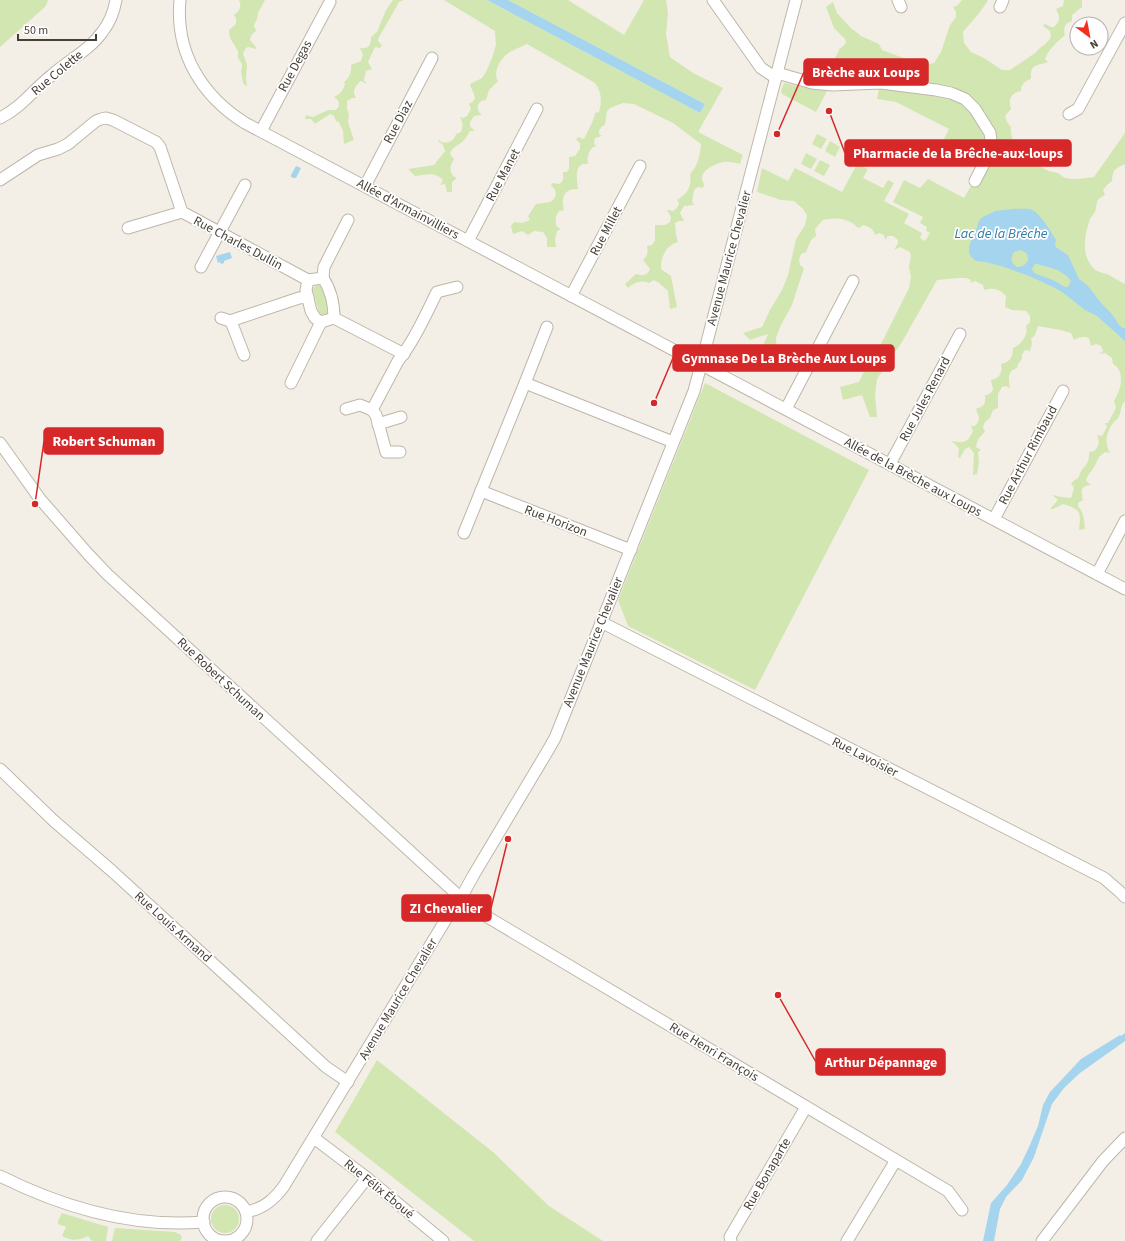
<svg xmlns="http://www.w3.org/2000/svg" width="1125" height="1241" font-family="'Source Sans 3',sans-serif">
<rect width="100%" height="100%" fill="#f3efe7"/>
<g fill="#d2e6b1">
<path d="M0 0H48L46 6 0 47Z"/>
<path d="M239 0H265L258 13 257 19 254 25 255 29 257 30C253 33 251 35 250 40L256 47V49L248 47 246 48 243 53 247 65 246 78 247 87 243 83 241 71 242 67V64L238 58V51L230 38 229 30 236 24V19L234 15C240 11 242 6 239 0Z"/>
<path d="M393 0H404L399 2 378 39V41L382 45 380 48 375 47 368 62 372 69 366 71 364 80 367 84 361 81C355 86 352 90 356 98H352L347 101V109L349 114 348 122 354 140 344 144 343 131 339 122 336 121 334 116 330 114 315 124 311 119H305L306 115 313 117 328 110H335L338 108C340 103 339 100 334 97 341 94 343 90 345 84L344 82C349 78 352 72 351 65L361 61C363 55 364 53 359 48 368 49 371 47 371 37L377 32 386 10Z"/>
<path d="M444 0H487L700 113 705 104 508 0H568L624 35 644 0H666L668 13 666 34 670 57 693 73 723 88 698 132 743 155 740 164C735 163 729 161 724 162 714 164 696 172 704 184L703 188 698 187 694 190 692 201 694 205 684 206 680 213 684 221H679L675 223 676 235 678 242C667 244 660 258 661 269L671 276 677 307 670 309 668 291 659 283 654 280 649 283C641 280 634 282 628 288L625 284 636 274C643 276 647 276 650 269L643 260C648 256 648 252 647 246L652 245 655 240V225H665L670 222 671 217 667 210 673 211 677 208 679 203 677 200C688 194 692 186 690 174 698 166 700 155 701 144L673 123 634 104 623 103 610 108 607 111 605 125 602 126 599 131V134L602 136 595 138 594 143 596 146 593 147C588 152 587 157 588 164 573 162 577 180 578 189 563 188 561 199 564 210L559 211C555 217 555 221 557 227L561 229 557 231 555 239 556 247H547V238L543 232 534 231 528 235 522 231 513 234 511 226 514 222 522 223 530 220 528 216 536 204C541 203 546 203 550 202 557 199 558 190 551 186L552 183 559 184C565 180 563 178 563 172H567L569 169V157L575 156 580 149V143L576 140 578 137 584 139C588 130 594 121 595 113L599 112C602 101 602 93 595 83L527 44C521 47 510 51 506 55 499 61 493 73 498 81L489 90 486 100C477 100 475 110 482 115L474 116 470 122V126L475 131H470C468 134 467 137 464 140 459 146 452 146 450 154L454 159C450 166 449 169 453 176L457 178 452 182V192H447L445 184 440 185 443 180C434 171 426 175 415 176L408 169 434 165 445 151 443 145 438 141 440 140 441 142C448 144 454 141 456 134L461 132C463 126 463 123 460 117L463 118 467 116 471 109 469 104C480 99 472 93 470 84L482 78 486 72 492 58 496 45 495 31Z"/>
<path d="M962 0H988C982 11 971 22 963 32L964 43 971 52 984 58 1002 70H1010L1035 53 1041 47 1044 45 1049 40 1051 37 1050 31 1043 26 1045 24 1051 27H1054C1061 20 1060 17 1056 9L1063 6 1064 0H1082V7L1072 15V21C1065 23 1063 28 1065 35 1058 41 1048 50 1045 59L1048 62C1036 66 1030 64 1031 79 1025 81 1021 84 1021 91 1011 93 1008 99 1011 109L1005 116 1007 122 1011 127C1009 148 1032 163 1049 171 1052 172 1055 172 1058 173 1060 174 1061 176 1063 177 1072 181 1085 178 1094 177L1125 133V164C1114 169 1113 170 1112 181L1107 185 1103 190 1105 195C1094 200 1098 203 1095 212 1094 214 1091 217 1090 219 1084 237 1080 258 1097 271 1101 273 1105 273 1109 275 1114 278 1119 281 1125 284V401C1120 406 1122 410 1119 416 1119 418 1115 421 1113 423 1106 433 1104 442 1110 453L1105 452C1096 458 1099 460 1094 467 1091 472 1087 475 1086 481L1091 485C1080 486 1081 491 1083 500L1078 503V506C1084 513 1084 520 1085 529L1079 530C1081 511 1081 510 1063 504L1053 509H1050L1058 500 1052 495 1062 497 1071 498 1074 488 1071 483 1079 477C1081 466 1090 467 1089 452 1098 452 1101 442 1097 435L1102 436 1107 427 1105 423H1108L1116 408 1114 401C1122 388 1125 371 1113 364L1112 358 1105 353 1099 354 1103 351 1101 346 1096 344 1091 346 1089 338C1083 336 1079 337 1074 340L1071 333 1060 330 1038 326 1035 335 1031 339 1032 344 1030 351 1025 350 1022 355V359L1018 364 1017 368C1006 372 1009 379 1010 388L1006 386 1002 387 998 394V408L993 410 990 418 985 422 983 427 985 432C980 436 977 440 976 447L981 450 978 452 979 462 977 474 973 475 974 453 969 447 965 449 960 458 958 457 959 449 956 445 951 441C963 443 967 444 973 431L971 426H975C982 418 978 416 976 409 984 406 986 404 985 395 989 395 991 393 993 389L991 380C999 379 1003 373 1001 364 1010 362 1013 357 1013 348 1021 345 1029 334 1026 326L1030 322V316L1026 311 1012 310 1005 307 1006 296C1000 289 993 287 984 290L983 285 975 281 970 283 971 280 966 278H958L937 280 902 342 877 379 875 395 877 417H870L862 395 843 400 840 387 859 382 867 365 882 342 909 288 911 277 909 267 911 256 910 252 900 247 894 250 898 243V240L893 236H888L885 240 884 235 879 233 875 235C873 228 869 227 863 225L861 227 858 228C849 218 836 217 823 220L815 229 816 236 811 240 806 252 801 254 799 260 800 265 804 268 792 305 780 327 776 338 777 361H770L761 351 768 334 750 340 743 333 762 327 770 310 782 290 788 275 796 239 805 225 807 215 803 209 794 201 781 200 757 192 762 168 788 181 795 168 842 192 857 164 868 169 863 178 883 188 888 180 894 183 884 201 909 214 904 223 922 233 920 238 925 241 930 233 926 231 927 227 920 223 923 217 893 202 904 180 920 188 928 179 964 198 980 170 945 151 949 144 943 141 949 129 896 102 877 99 879 87 832 85 829 76 836 65 835 58 839 51V49L842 47 846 43 845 39 834 28 826 7 833 2 837 13 851 28 861 36 879 44 882 50 909 60 925 65 934 63 941 52 950 25 956 17V12L953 7 957 6Z"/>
<path d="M784 83 811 89 827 91 816 112 782 94 781 91Z"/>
<path d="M817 134 827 139 821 149 812 144Z"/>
<path d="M830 141 840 147 835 157 825 151Z"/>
<path d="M806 153 817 159 811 169 801 164Z"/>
<path d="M820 160 830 165 824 176 814 171Z"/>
<path d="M317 285 324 287 329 312 327 314H321L319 312 313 291V288Z"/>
<path d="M705 383 869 470 755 690 628 626 618 600Z"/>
<path d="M377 1060 493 1152 549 1206 603 1241H474L335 1132Z"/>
<circle cx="225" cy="1219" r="14"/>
<path d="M62 1213 108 1227 106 1241H92L88 1236C78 1241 71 1241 62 1236L66 1227 58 1224V1221Z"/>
<path d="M115 1228 175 1232 181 1235 182 1238 180 1241H112Z"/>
</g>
<g fill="#a5d5ee" fill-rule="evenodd">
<path d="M487 0H508L705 104 700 113Z"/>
<path d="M296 166 301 168 296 178H294L291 177V175Z"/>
<path d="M1013 209C1019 209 1027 208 1032 210 1040 213 1052 233 1056 240L1055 246 1057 248 1068 255 1079 279 1088 286 1102 304 1111 313 1120 326 1123 328H1125V341L1097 316 1085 310 1062 292 1053 287 1029 276 1001 266 985 262 976 261 971 257 969 253V246L977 228 978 223 981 218 995 211ZM1021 250 1026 253C1031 260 1026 267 1017 267 1011 263 1010 258 1014 252ZM1035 264H1037C1048 267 1064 270 1071 281L1068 287H1065L1053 280 1034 273 1032 269Z"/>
<path d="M230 252 232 258 224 261V263L221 264 220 262 218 263 216 256Z"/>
<path d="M1125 1033V1041L1080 1073 1064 1088 1052 1104 1034 1157 1022 1180 1006 1197 1000 1209 994 1241H983L991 1203 1007 1185 1021 1164 1029 1147 1038 1126 1043 1105 1050 1092 1081 1059 1120 1035 1121 1036Z"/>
</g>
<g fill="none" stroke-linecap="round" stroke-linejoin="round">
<g stroke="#beb6aa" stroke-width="13">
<g id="minor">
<path d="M180 0C175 53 202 96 245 123L1125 589"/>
<path d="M713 0 761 68 776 78"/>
<path d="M898 0 901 7"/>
<path d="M1000 7 1003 0"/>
<path d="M777 73 812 83 832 85 881 83 936 90 951 93 965 99 975 109 990 133 992 148 975 181"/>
<path d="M1069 114 1078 109 1125 23"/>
<path d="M0 118C21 108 34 89 52 75 69 60 90 50 103 31 110 22 114 11 116 0"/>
<path d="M261 131 330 2"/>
<path d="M0 180 38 155 58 149 68 144 96 121 101 119 106 118 113 120 156 142 160 147 182 212 308 280"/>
<path d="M365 186 432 58"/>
<path d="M128 228 182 212"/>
<path d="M468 241 537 109"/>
<path d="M201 267 245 185"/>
<path d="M323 278C331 290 334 304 334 318L321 322 315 318 311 311 306 290 308 280Z"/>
<path d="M323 278 324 267 348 220"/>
<path d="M571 296 640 166"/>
<path d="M221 318 230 321 232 324 244 355"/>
<path d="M334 318 404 354"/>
<path d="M230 321 299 298 308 297"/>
<path d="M291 383 321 322"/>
<path d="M525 383 547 327"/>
<path d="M346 409 360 405 372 410"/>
<path d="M786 409 853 281"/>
<path d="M378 424 401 417"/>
<path d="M0 443 40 499 88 554 107 574 461 898 479 912 948 1191 962 1210"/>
<path d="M400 452H386L376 415 372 410 398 361C414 341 425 316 437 292L457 287"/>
<path d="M890 464 960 334"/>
<path d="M994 519 1063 391"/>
<path d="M464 533 481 491"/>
<path d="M631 550 481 491 525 383 673 442"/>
<path d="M1097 574 1125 521"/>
<path d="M601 622 1104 878 1119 891 1125 897"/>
<path d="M0 769 54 821 112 871 326 1067 348 1082"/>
<path d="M314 1138 367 1178 443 1241"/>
<path d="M0 1176C64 1208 132 1228 204 1222"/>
<circle cx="225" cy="1219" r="22"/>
<path d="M246 1212C263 1209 274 1200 284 1186L448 916 461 898 473 876 547 752 555 738 694 391 701 365 796 0"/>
<path d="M317 1241 367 1178"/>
<path d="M731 1241 730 1237 806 1107"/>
<path d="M847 1241 896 1160"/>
<path d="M1042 1241 1103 1161 1125 1138"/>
</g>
</g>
<use href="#minor" stroke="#fff" stroke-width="11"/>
</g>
<g text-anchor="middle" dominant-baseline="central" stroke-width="3.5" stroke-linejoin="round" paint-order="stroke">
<g font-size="13" fill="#463f36" stroke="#fff">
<text transform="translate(295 66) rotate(-62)">Rue Degas</text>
<text transform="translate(57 73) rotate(-40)">Rue Colette</text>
<text transform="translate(398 122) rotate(-62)">Rue Diaz</text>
<text transform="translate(503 175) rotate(-62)">Rue Manet</text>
<text transform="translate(408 209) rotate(28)">Allée d'Armainvilliers</text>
<text transform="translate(606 231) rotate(-62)">Rue Millet</text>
<text transform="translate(238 243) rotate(28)">Rue Charles Dullin</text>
<text transform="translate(729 258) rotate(-75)">Avenue Maurice Chevalier</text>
<text transform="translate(925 399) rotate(-62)">Rue Jules Renard</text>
<text transform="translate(1028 455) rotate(-62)">Rue Arthur Rimbaud</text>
<text transform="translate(913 477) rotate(28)">Allée de la Brèche aux Loups</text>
<text transform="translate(556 521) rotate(21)">Rue Horizon</text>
<text transform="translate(593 642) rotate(-68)">Avenue Maurice Chevalier</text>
<text transform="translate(221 679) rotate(43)">Rue Robert Schuman</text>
<text transform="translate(865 757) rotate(27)">Rue Lavoisier</text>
<text transform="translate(173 927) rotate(42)">Rue Louis Armand</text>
<text transform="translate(398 999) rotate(-59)">Avenue Maurice Chevalier</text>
<text transform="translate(714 1052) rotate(31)">Rue Henri François</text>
<text transform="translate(767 1174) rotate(-60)">Rue Bonaparte</text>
<text transform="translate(379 1189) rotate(39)">Rue Félix Éboué</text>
</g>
<g font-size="14" font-style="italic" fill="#307da7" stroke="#fff">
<text x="1001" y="234">Lac de la Brêche</text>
</g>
</g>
<path fill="none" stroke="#d62828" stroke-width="1.5" d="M777 134L804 72M829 111L845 153M654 403L673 358M35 504L44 441M508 839L491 908M778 995L816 1062"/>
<g fill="#d62828" stroke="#fff" stroke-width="1.5">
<circle cx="777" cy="134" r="4"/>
<circle cx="829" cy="111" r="4"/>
<circle cx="654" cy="403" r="4"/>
<circle cx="35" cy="504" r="4"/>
<circle cx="508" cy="839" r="4"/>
<circle cx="778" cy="995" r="4"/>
</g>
<g fill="#d62828" stroke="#d62828" stroke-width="1.5">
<rect x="804" y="59" width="124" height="26" rx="4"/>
<rect x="845" y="140" width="226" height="26" rx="4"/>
<rect x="673" y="345" width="221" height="26" rx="4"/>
<rect x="44" y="428" width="119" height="26" rx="4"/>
<rect x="402" y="895" width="89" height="26" rx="4"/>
<rect x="816" y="1049" width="129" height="26" rx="4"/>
</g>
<g font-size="14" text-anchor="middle" font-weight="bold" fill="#fff">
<text x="866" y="77">Brèche aux Loups</text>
<text x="958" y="158">Pharmacie de la Brêche-aux-loups</text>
<text x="784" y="363">Gymnase De La Brèche Aux Loups</text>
<text x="104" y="446">Robert Schuman</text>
<text x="446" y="913">ZI Chevalier</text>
<text x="881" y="1067">Arthur Dépannage</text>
</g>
<g transform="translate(1089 36) rotate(148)"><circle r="19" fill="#ffffff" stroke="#b5b2af"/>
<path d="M0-3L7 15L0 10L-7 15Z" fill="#f32f1e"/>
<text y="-6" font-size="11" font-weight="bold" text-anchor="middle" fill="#463f36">N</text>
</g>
<path d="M18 34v6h78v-6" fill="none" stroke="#463f36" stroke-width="2"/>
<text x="24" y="34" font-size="12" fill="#463f36" stroke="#ffffff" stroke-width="3" paint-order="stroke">50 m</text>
</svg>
